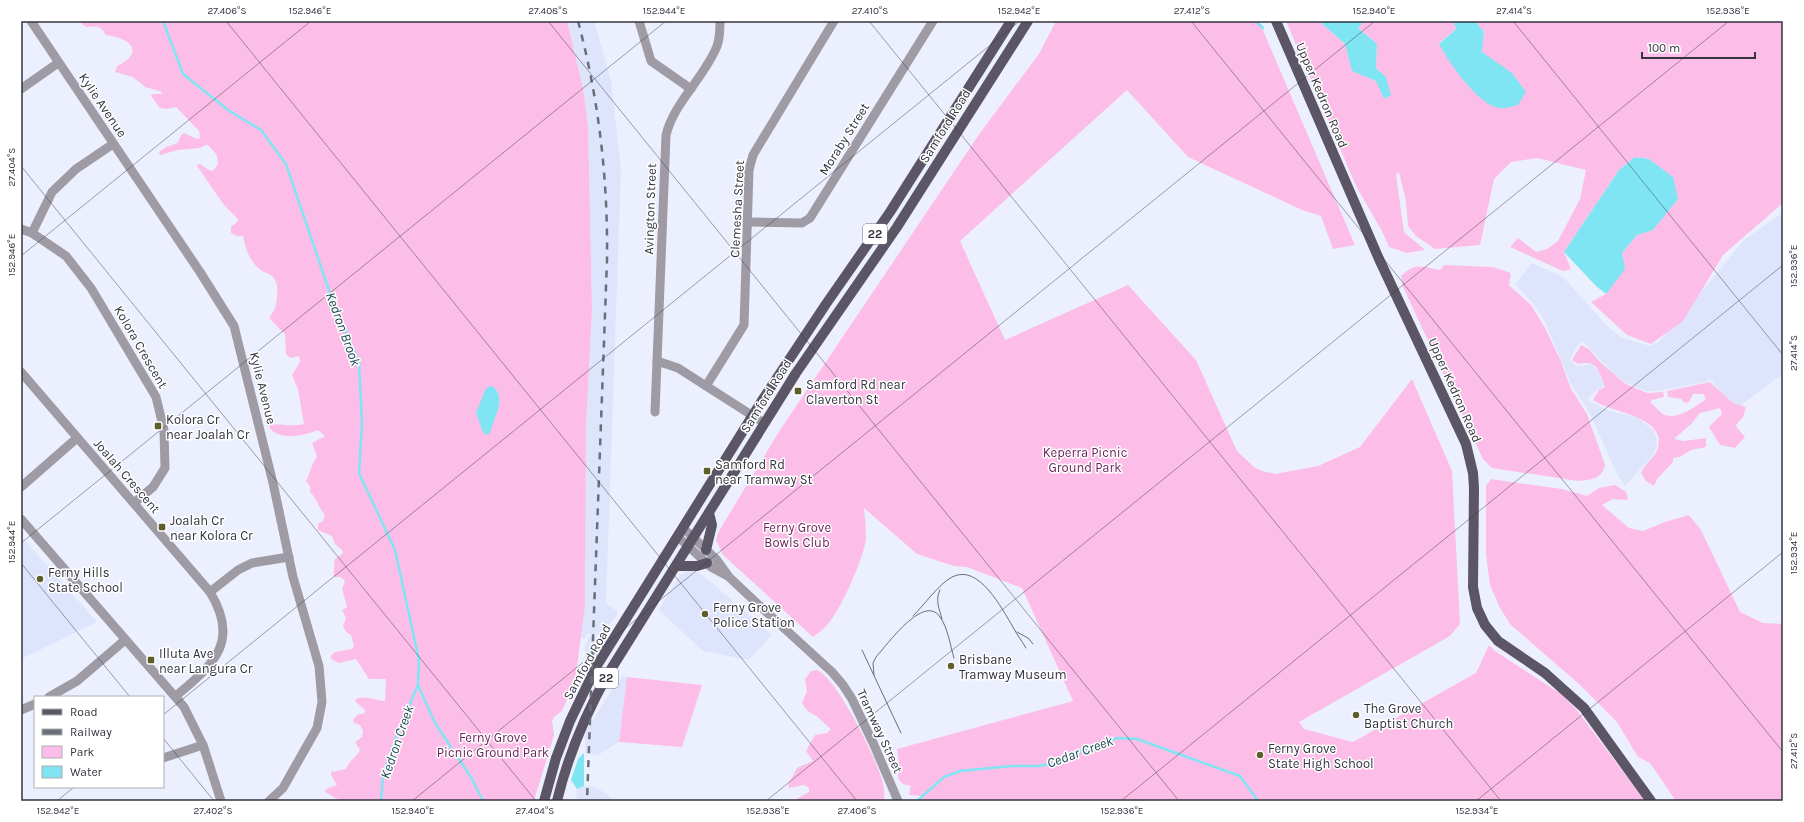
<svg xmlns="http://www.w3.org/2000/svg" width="1804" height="822" font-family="Karla,sans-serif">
<rect width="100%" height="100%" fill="#ecf0fe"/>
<g fill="#dde4fc">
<path d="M567 21H594L611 81 621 169 606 603 617 611V615L604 631V635L586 634 585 639 579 638 585 606 586 426 592 309 588 127 583 88Z"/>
<path d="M1783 213V375L1774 380 1736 409 1710 379 1705 382 1656 391H1646L1623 381 1612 372 1583 341 1576 347 1570 359 1576 366 1592 364 1598 371 1604 386 1588 397 1589 401 1609 411 1638 418 1653 430 1656 437 1657 446 1652 456 1625 486 1616 472 1591 416 1571 384 1544 319 1535 306 1515 284 1532 263 1563 277 1610 329 1623 338 1650 346 1659 342 1745 239Z"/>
<path d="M21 536 97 622 21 659Z"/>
<path d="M688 571 698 572 711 582 772 635 749 660 703 651 659 610 679 576Z"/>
<path d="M589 637 607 639 584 680 585 648Z"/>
<path d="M623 676 627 677 619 742 598 755 585 754V733L616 683Z"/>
<path d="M584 786 596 787 611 798V801H576L577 789Z"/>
</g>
<g fill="#fcbee8">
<path d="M79 21H567L583 88 588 127 592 309 586 426 585 606 575 681 562 711 554 717 552 721 554 735 534 801H525V799L524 801H341L325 792 326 789 337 785 331 775V772L346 769C350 759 357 757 360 750L355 742 362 737 363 731 360 725 354 723 353 720 357 715 365 713V710L356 702 355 700C363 694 376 701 385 701L386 679H369L356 659 339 663 331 659V656L335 652 352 649 354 646 351 635 346 632 343 626 346 618 342 610 347 607 342 589 345 581 340 577H334C333 571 335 566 334 560L343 553 342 550 335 544 332 536 318 530V524L323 521 325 515C318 507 318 500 310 492V486L306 481C311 472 310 466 317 457L312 443 325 436 318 430C304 436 281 441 269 428L270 425C280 423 292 427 304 424L298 389 292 375 300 362 299 356 290 358 286 354 285 334 270 319C270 314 274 312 275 308 277 301 279 286 275 280 273 274 267 274 262 271 251 264 245 249 243 236H236L231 233V227L238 221 237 218 224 205 197 166 199 164C204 165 207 171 213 171L218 164 217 155 208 145H205L200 148 178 150 160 155 159 152 166 147 178 143 181 135 184 133 197 139 200 138 199 131 176 107 167 109 160 108 151 96 152 94H161L162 92 145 87 133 77 115 72 117 66C146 52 130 38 106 35 100 25 97 26 86 27Z"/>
<path d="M1056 21H1259L1355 245 1333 249 1321 216 1302 210 1188 157 1127 90 960 241 1005 340 1128 285 1196 360 1237 451 1254 467 1262 471 1275 474 1318 466 1360 447 1412 379 1452 471 1460 624 1450 636 1299 722 1304 729 1353 742 1476 673 1489 645 1495 651 1561 694 1576 709 1645 801H923L921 796 909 795 911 786 903 784 898 779 899 763 897 749 1073 701 1022 588 967 567 954 566 917 554 864 508C865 518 866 528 866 539 864 557 840 612 827 625 823 630 818 633 813 637L723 555 716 540 719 531 780 430 980 133 1039 54Z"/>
<path d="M1286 21H1319L1345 44 1352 71 1376 81 1386 77 1376 68 1377 44 1358 28 1364 21 1407 22 1453 21 1456 29 1439 43 1482 52 1484 32 1475 21H1783V203L1723 255 1683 321 1651 344 1627 335 1591 302 1606 294 1622 253 1637 235 1653 230 1649 159 1635 157 1619 170 1564 252 1571 269 1563 271 1510 247 1518 238 1536 252 1547 249 1558 241 1580 199 1586 170 1537 158 1511 162 1494 179 1480 245 1435 249 1416 236 1408 226 1406 201 1399 172 1396 175 1404 232 1425 250 1407 253 1389 247 1382 231 1356 186Z"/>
<path d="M1444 265 1493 267 1511 273 1509 285 1531 305 1545 328 1560 359 1571 389 1587 414 1605 465C1602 479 1591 480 1578 481L1492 468 1483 459 1403 287 1401 276C1416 262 1422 267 1440 270Z"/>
<path d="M1581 345 1589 349 1599 361 1624 383 1647 393 1663 392 1664 397 1652 400 1650 402C1655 406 1660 413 1665 415 1678 420 1696 406 1706 399L1703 394H1693L1689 402 1685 403 1681 399 1668 397 1667 391 1710 382 1733 403 1746 407 1743 417 1736 425 1737 428 1745 437 1735 448 1720 445 1709 427 1722 414 1720 408 1700 413 1691 424 1674 439 1684 441 1706 438V447L1691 450 1680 457 1673 458V462L1657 479 1654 486 1646 481 1641 473C1645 463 1655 458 1658 448 1667 416 1611 413 1593 400L1599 390 1605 387C1598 370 1598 360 1578 364L1572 360Z"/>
<path d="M1491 479 1562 489 1587 496 1599 488 1615 485 1626 492 1628 500 1613 499 1602 505 1629 528 1643 531 1665 522 1689 515 1701 530 1740 612 1763 623 1783 624V801H1676L1650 763 1638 757 1617 722 1579 684 1510 624 1499 606 1490 585 1486 554V486Z"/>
<path d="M817 670C837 678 876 758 882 780 884 787 885 794 884 801H793L809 792V788L804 785 789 788 788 785 797 768 813 761 806 751 815 735 827 733 831 729C828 727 817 716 816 716 809 712 806 711 802 703L807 691 805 679 811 671Z"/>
<path d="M627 677 702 685 682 747 619 742Z"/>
</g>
<g fill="#80e5f3">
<path d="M1319 21H1364L1358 28 1377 44 1376 68 1386 77 1391 95 1384 99 1376 81 1352 71 1345 44Z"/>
<path d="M1453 21H1475L1484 32 1482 52 1512 73 1526 92 1518 105C1513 106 1506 109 1500 108 1479 107 1448 61 1439 44L1456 29Z"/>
<path d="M1635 157 1649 159 1673 177 1678 199 1653 230 1637 235 1622 253 1625 269 1606 294 1596 286 1564 252 1619 170Z"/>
<path d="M493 386C507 400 494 417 490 433L486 435 482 430 476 413 486 388Z"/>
<path d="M584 753V786L577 789 571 780 578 759Z"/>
</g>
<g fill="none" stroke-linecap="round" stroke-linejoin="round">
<g stroke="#80e5f3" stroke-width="2.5">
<path d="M163 21 183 74 228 110 261 130 286 164 333 302 359 363 362 423 359 473 395 550 419 660 418 685 399 729 383 775 381 801"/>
<path d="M1256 21 1263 28"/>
<path d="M418 685 435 723 472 779 483 801"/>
<path d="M917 801 944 777 960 771 1012 766H1039L1059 762 1088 748 1118 738 1137 739 1240 776 1258 801"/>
</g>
<g stroke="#9f9ba4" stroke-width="9">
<path d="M31 21 200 272 234 326 273 483 293 577 319 666 322 702 317 728 283 788 269 801"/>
<path d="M639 21 651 61 691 89"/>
<path d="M21 89 58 63"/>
<path d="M749 222 802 223 810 218 933 21"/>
<path d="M21 229 32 233 66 256 91 288 156 397 164 430 165 468 153 487 134 503"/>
<path d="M32 233 52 192 76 169 113 144"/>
<path d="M657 361 678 368 764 423"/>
<path d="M21 372 210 592C241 643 212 665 176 696"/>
<path d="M706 386 744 325 749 170 753 155 834 21"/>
<path d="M655 412 666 135C674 102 705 77 717 46 720 38 720 29 720 21"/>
<path d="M21 487 77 438"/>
<path d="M21 519 184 707 203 745 221 801"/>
<path d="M683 528 716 559 729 577 762 608 832 672 843 685 852 699 874 745 898 801"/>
<path d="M678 537 711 567 726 575"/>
<path d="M210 592 238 570 252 563 289 557"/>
<path d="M49 697 77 681 125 640"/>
<path d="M21 710 35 704"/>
<path d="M163 758 203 745"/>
</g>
<g stroke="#5c5565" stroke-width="10">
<path d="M1276 21 1379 259 1466 444 1473 473 1474 488 1473 587 1477 608 1485 625 1498 641 1545 673 1584 708 1651 801"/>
<path d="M706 550 712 525 709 513"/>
<path d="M676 566H697L707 563"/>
<path d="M544 801 556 758 570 721 596 667 763 399 826 304 890 212 1011 21"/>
<path d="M557 801C568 755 585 715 608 674L796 373 897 227 1028 21"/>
</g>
<g stroke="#6a6e78" stroke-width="1">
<path d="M940 590C935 600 939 608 942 619"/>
<path d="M913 616C924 605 939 584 952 577 979 563 1002 609 1013 627 1017 635 1022 641 1026 648"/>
<path d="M1017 632 1028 638 1033 644"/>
<path d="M862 650 901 733"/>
<path d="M874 675 873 663 876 657C887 645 924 593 940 617 948 628 950 645 954 658"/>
</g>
<path stroke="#6a6e78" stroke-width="2.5" stroke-dasharray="7 7" stroke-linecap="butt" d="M578 21C599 100 608 179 607 260L587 801"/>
</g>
<path fill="none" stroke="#32353e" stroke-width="1" stroke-opacity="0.45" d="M226 21 857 801M548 21 1179 801M869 21 1501 801M1191 21 1783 752M1513 21 1783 355M21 166 536 801M21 256 311 21M21 543 666 21M21 563 130 697M163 715 1020 21M163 738 214 801M57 801 74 787M412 801 1375 21M766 801 1729 21M1121 801 1783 265M1476 801 1783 552"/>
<g fill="#5e5e2b" stroke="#fff" stroke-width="1.5">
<rect x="794" y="387" width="8" height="8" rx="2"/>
<rect x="154" y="422" width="8" height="8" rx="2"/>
<rect x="703" y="467" width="8" height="8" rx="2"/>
<rect x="158" y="523" width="8" height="8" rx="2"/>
<circle cx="40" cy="579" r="4"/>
<circle cx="705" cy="614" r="4"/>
<rect x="147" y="656" width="8" height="8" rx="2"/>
<circle cx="951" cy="666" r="4"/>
<circle cx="1356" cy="715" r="4"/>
<circle cx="1260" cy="755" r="4"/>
</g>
<g text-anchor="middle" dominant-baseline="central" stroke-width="3" stroke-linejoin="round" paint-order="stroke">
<g fill="#fff" stroke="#707278" stroke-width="1">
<rect x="863" y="224" width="24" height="20" rx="3"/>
<rect x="594" y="668" width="24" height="20" rx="3"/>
</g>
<g font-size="12" font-weight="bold" fill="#32353e">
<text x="875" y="234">22</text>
<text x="606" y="678">22</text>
</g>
<g font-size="13" fill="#32353e" stroke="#fff">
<text transform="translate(1322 95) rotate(67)">Upper Kedron Road</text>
<text transform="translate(103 105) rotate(56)">Kylie Avenue</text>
<text transform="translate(945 126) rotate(-58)">Samford Road</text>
<text transform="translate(844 139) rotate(-58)">Moraby Street</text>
<text transform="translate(650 209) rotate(-88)">Avington Street</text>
<text transform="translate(737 209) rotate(-87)">Clemesha Street</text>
<text transform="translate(141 347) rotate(60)">Kolora Crescent</text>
<text transform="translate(263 388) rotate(76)">Kylie Avenue</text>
<text transform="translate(1455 390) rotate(66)">Upper Kedron Road</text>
<text transform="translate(766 396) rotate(-58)">Samford Road</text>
<text transform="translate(127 476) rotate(49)">Joalah Crescent</text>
<text transform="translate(587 662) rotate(-61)">Samford Road</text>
<text transform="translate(880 731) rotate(65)">Tramway Street</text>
</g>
<g font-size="13" fill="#32353e" stroke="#fff" text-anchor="start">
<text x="806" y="384">Samford Rd near<tspan x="806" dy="15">Claverton St</tspan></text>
<text x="166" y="419">Kolora Cr<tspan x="166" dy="15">near Joalah Cr</tspan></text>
<text x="715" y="464">Samford Rd<tspan x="715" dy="15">near Tramway St</tspan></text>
<text x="170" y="520">Joalah Cr<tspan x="170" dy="15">near Kolora Cr</tspan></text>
<text x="48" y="572">Ferny Hills<tspan x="48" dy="15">State School</tspan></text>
<text x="713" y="607">Ferny Grove<tspan x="713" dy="15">Police Station</tspan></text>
<text x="159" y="653">Illuta Ave<tspan x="159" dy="15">near Langura Cr</tspan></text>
<text x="959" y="659">Brisbane<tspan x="959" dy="15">Tramway Museum</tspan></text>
<text x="1364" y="708">The Grove<tspan x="1364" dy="15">Baptist Church</tspan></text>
<text x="1268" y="748">Ferny Grove<tspan x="1268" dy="15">State High School</tspan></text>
</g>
<g font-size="13" fill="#6b1f58" stroke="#fff">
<text x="1085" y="452">Keperra Picnic<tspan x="1085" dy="15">Ground Park</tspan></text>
<text x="797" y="527">Ferny Grove<tspan x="797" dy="15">Bowls Club</tspan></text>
<text x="493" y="737">Ferny Grove<tspan x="493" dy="15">Picnic Ground Park</tspan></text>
</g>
<g font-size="14" font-style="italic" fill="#1c4a51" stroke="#fff">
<text transform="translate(343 329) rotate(70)">Kedron Brook</text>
<text transform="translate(397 742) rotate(-71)">Kedron Creek</text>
<text transform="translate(1080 752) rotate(-20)">Cedar Creek</text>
</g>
</g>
<rect width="1804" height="822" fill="none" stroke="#ffffff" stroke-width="44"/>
<rect x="34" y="696" width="130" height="92" fill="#ffffff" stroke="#adaeb2"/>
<rect x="42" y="709" width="20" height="6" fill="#5c5565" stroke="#adaeb2"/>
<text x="70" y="716" font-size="12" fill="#32353e">Road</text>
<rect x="42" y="729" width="20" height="6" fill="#6a6e78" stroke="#adaeb2"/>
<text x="70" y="736" font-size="12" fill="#32353e">Railway</text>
<rect x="42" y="746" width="20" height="12" fill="#fcbee8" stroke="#adaeb2"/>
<text x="70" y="756" font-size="12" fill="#32353e">Park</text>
<rect x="42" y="766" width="20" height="12" fill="#80e5f3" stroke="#adaeb2"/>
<text x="70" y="776" font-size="12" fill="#32353e">Water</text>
<path d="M1642 52v6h113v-6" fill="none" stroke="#32353e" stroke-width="2"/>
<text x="1648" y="52" font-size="12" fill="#32353e" stroke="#ffffff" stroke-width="3" paint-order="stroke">100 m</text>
<rect x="22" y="22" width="1760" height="778" fill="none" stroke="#32353e" stroke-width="1.5"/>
<g font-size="10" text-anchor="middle" fill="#32353e">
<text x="227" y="14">27.406°S</text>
<text x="310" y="14">152.946°E</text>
<text x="548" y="14">27.408°S</text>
<text x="664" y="14">152.944°E</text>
<text x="870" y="14">27.410°S</text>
<text x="1019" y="14">152.942°E</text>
<text x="1192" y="14">27.412°S</text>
<text x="1374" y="14">152.940°E</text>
<text x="1514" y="14">27.414°S</text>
<text x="1728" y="14">152.938°E</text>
<text transform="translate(11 167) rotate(-90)" y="4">27.404°S</text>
<text transform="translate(11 255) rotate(-90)" y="4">152.946°E</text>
<text transform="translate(1793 266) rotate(-90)" y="4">152.936°E</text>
<text transform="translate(1793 353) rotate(-90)" y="4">27.414°S</text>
<text transform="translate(11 542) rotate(-90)" y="4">152.944°E</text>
<text transform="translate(1793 553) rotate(-90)" y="4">152.934°E</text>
<text transform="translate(1793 751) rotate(-90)" y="4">27.412°S</text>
<text x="58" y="814">152.942°E</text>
<text x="213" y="814">27.402°S</text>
<text x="413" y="814">152.940°E</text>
<text x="535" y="814">27.404°S</text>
<text x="768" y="814">152.938°E</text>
<text x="857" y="814">27.406°S</text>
<text x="1122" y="814">152.936°E</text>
<text x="1477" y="814">152.934°E</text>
</g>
</svg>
